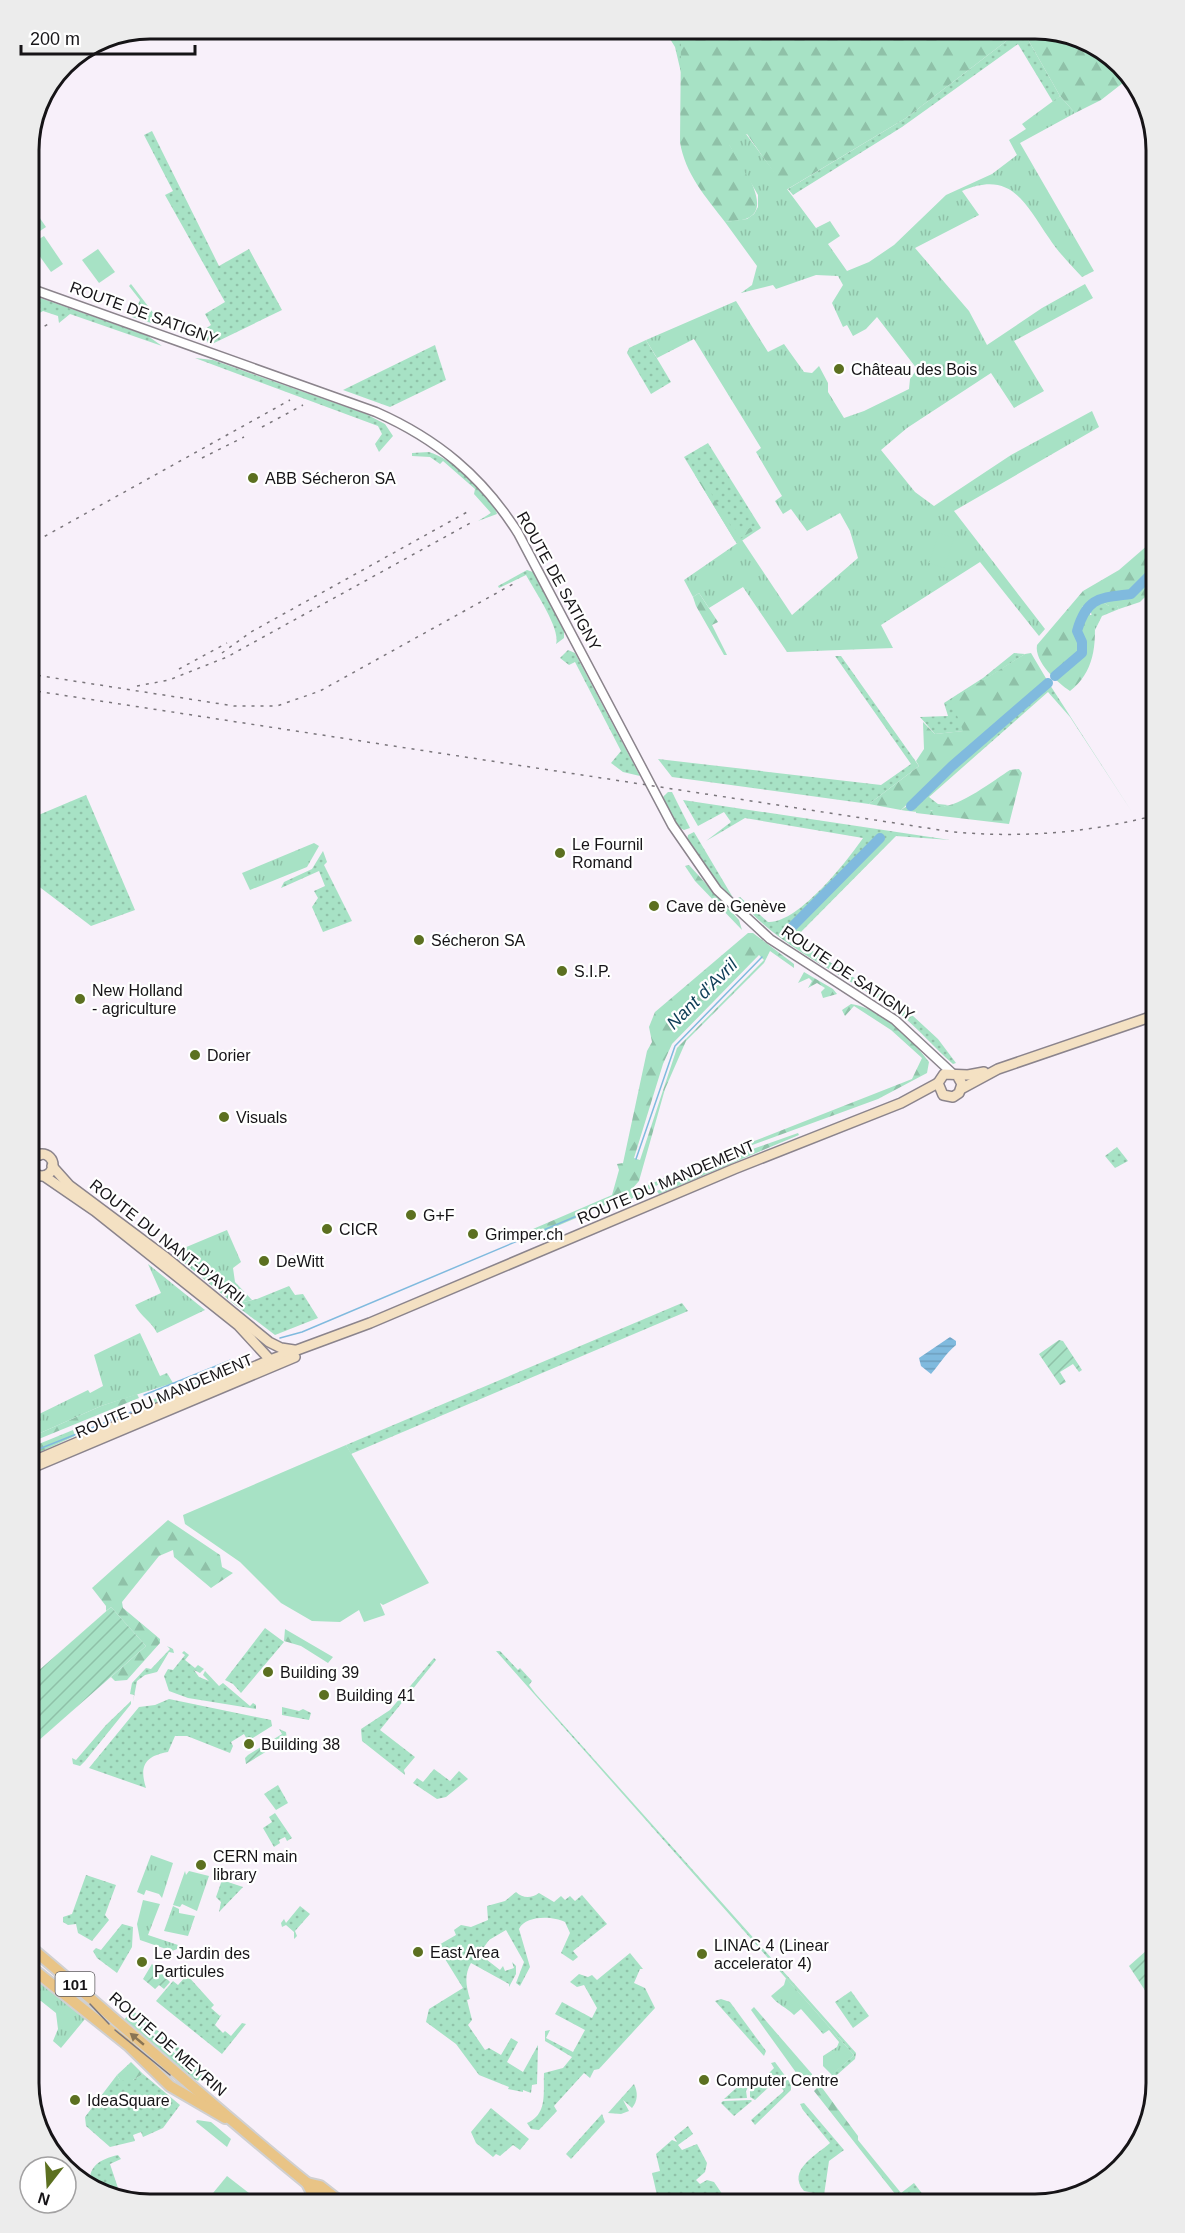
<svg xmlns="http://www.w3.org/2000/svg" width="1185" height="2233" font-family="Helvetica,sans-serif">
<defs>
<pattern id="grass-dots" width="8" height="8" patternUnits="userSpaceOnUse" patternTransform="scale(1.5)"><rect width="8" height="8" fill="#a7e2c5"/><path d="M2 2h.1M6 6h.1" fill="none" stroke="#8fc1a8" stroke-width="1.8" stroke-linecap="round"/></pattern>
<pattern id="forest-firs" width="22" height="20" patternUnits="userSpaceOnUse" patternTransform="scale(1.5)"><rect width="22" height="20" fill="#a7e2c5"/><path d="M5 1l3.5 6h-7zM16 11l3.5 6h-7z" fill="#8fc1a8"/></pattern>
<pattern id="park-tufts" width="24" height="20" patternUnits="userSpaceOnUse" patternTransform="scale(1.5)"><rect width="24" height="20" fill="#a7e2c5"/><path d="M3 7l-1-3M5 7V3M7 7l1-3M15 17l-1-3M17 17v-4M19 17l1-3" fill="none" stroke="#8fc1a8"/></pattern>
<pattern id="garden-furrows" width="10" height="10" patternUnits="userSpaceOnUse" patternTransform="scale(1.5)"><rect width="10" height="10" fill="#a7e2c5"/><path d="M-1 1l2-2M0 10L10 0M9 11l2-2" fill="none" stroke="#8fc1a8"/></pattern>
<pattern id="water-rules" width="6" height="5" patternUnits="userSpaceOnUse" patternTransform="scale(1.5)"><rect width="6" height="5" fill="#80bade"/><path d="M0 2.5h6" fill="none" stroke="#6e9fbe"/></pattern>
</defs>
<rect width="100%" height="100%" fill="#f8f0fa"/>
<g fill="url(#grass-dots)" fill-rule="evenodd">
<path d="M664 29H673L681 39 683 81 675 47Z"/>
<path d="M1022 29 1060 96 1053 102 1018 44 902 127 793 195 788 189 906 118Z"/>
<path d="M152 131 219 266 249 249 282 310 212 344 208 343 202 331 211 325 205 314 225 302 165 195 173 191 144 135Z"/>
<path d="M29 294 148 336 162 346 70 314 59 323 58 316 43 311 29 319 41 309 29 301Z"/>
<path d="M646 340 671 382 651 394 627 353 629 348Z"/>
<path d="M435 345 446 380 390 407 343 390Z"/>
<path d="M195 358 213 360 366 414 385 424 393 436 379 452 375 444 382 434 378 426Z"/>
<path d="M708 443 761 528 737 544 684 457Z"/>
<path d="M429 452C452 459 490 491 497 514L478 521 491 513 474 494 475 489 443 461 440 464 430 457 412 456V453Z"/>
<path d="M527 570 533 572 564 631V638L556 644C561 629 534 590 526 575L499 588 498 586Z"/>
<path d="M1101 601 1109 606H1117L1119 609 1102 616 1095 630 1090 608Z"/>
<path d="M568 650 575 653 640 776 623 772 611 763 621 751 575 662 569 665 560 658Z"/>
<path d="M1014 653 1025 654 952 700 964 731 935 734 920 717 948 716 944 703 983 678Z"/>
<path d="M835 656H841L919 766 869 804 672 777 658 759 881 785 911 764Z"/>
<path d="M1050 685 1132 812 1070 717 1048 692 929 797 938 804 948 805C931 813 918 813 901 810L907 806 915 807 955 768Z"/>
<path d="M668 792H672L690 828 684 830 678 827 663 797Z"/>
<path d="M86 795 135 910 91 926 29 879V819Z"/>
<path d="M683 800 950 840 896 836 794 939 912 1015 938 1039 956 1063 953 1064C932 1046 915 1024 892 1008 841 972 778 948 738 898L740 897 768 922C798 924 848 860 863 838L745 818 706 841 731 822 724 812 698 826ZM877 838 884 839 789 935 784 931Z"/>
<path d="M694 832 735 901 714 879 687 841 688 835Z"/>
<path d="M323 851 327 862 324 865 352 921 323 932 312 907 318 898 314 891 325 886 319 871 281 888 284 882 312 869Z"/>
<path d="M1117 1147 1128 1161 1115 1168 1105 1156Z"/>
<path d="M289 1286 295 1295 303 1294 318 1318 275 1335 234 1304 257 1299Z"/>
<path d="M682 1303 688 1311 351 1454 346 1445Z"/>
<path d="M235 1368V1370L151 1406 149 1401Z"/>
<path d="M265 1628 284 1642 241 1693 233 1684 225 1680Z"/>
<path d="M167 1646 173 1649 174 1653 169 1652 157 1672 145 1675 137 1681 133 1702 134 1695 130 1694 132 1683 146 1668 151 1669 170 1649Z"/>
<path d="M184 1651 189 1655 185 1660 195 1668 198 1665 204 1669 200 1673 194 1670 199 1677 209 1681 203 1675 205 1671 219 1686 223 1683 250 1706 253 1703 256 1705V1709L188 1698 169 1691 164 1676 168 1669 173 1670 185 1655 182 1653Z"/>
<path d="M496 1651H500L518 1670 520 1668 532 1681 529 1685 535 1693 856 2053 855 2059 822 2088 820 2085 854 2055Z"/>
<path d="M434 1658 436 1660 380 1730 415 1757 404 1770 405 1775 362 1741 361 1729 390 1710Z"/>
<path d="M169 1699 271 1720 272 1726 248 1741 244 1734 231 1742 233 1746 230 1753 187 1736H175L168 1752C145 1756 139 1766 146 1788L89 1768 139 1707 155 1705Z"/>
<path d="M131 1701V1704L85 1761 80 1766 73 1764 72 1758 76 1760 106 1725Z"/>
<path d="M282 1707 299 1711 303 1709 311 1713 309 1720 282 1715Z"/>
<path d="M434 1769 450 1781 459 1771 468 1779 446 1797 437 1799 413 1783 417 1778 423 1782Z"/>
<path d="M278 1785 288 1803 276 1810 264 1794Z"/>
<path d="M275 1813 292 1838 287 1841 285 1837 279 1840 280 1843 274 1847 263 1828 272 1822 269 1817Z"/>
<path d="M86 1875 116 1885 105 1915 109 1920 92 1941 78 1933 76 1924 68 1925 63 1922V1917L72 1914Z"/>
<path d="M222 1880 243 1887 219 1912 221 1902 216 1897Z"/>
<path d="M516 1892C523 1899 532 1898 539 1893L554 1902 561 1896 565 1900 570 1896 575 1901 582 1895 607 1924 573 1951 578 1957 573 1961 561 1953 570 1933 565 1922C553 1916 526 1915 519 1929L530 1967 520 1986 516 1983 524 1962 506 1930 489 1940 484 1947 486 1950 482 1956 500 1970 503 1966 505 1971 514 1968 512 1962 516 1966V1974L509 1987V1984L471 1963C464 1975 466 1986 470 1999L467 2000 472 2020 468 2025 485 2050 489 2048 501 2055 511 2038 518 2042 507 2062 523 2072 538 2045 537 2084 532 2085 531 2093 523 2090V2092L508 2089 509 2087 479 2075 456 2044 426 2022 429 2009 463 1988 437 1946 456 1935 454 1930 461 1925 471 1927 488 1920 487 1906 505 1901Z"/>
<path d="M300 1906 310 1914 295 1931 297 1936 294 1939V1932L286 1925 282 1927 281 1923 284 1919 286 1923Z"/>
<path d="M122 1924 133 1927 132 1947 117 1973 97 1958 93 1951 96 1948 101 1950Z"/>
<path d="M630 1953 643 1969H640L634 1983 645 1988 655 2008 599 2069 594 2070 590 2078 584 2073 554 2106 557 2111 539 2130 531 2129 527 2123C548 2114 543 2093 544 2073L563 2068 572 2057 545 2041V2031L550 2030 546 2038 573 2052 585 2030 555 2014 562 2002 592 2018 597 2008 584 1985 577 1987 570 1982 579 1974 588 1977 592 1975 597 1980Z"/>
<path d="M187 1975 214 2005 211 2008 220 2016 222 2014 215 2025 223 2033 225 2031 231 2036 242 2023 246 2024 222 2054 156 2001 173 1981 178 1985Z"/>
<path d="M851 1991 869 2016 853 2028 835 2002Z"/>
<path d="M721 1999 730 2002 766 2051 764 2056 715 2001Z"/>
<path d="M132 2010 198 2063 181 2055 129 2013Z"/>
<path d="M128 2015 182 2059 201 2069 202 2076 198 2081 194 2079 124 2020Z"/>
<path d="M775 2062 791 2084V2090L755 2125 751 2120 784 2091 769 2073 774 2068 771 2063Z"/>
<path d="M143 2074 180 2105 163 2128 143 2137 141 2132 133 2135 135 2141 110 2147 86 2126 85 2117 117 2075 120 2080H133Z"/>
<path d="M764 2076 773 2083 755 2100 750 2097V2089Z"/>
<path d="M752 2080 746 2091 747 2098 724 2099 744 2081 747 2083Z"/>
<path d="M634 2084C638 2092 638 2101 632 2108L623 2100 629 2111 621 2114 608 2113Z"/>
<path d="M723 2101 751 2100 752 2101 734 2116 721 2103Z"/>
<path d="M804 2103 844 2150 829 2161 824 2195 804 2191C786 2170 817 2155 830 2143L803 2110 800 2104Z"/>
<path d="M491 2108 529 2139 520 2150 513 2145 500 2156 496 2154 493 2157 476 2143 471 2132Z"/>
<path d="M602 2114 605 2122 571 2159 566 2154Z"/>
<path d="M688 2126 693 2134 678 2145 682 2150 697 2144 707 2163 705 2172 696 2180 700 2184 707 2180 714 2182 729 2204H659L652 2173 660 2171 656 2154 672 2140 677 2142 674 2137Z"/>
<path d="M118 2155 121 2159 110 2164 121 2197 91 2187C86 2167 100 2159 118 2155Z"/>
<path d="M914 2183 930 2204H910L901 2193Z"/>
</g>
<g fill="url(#forest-firs)" fill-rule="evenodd">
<path d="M673 29H1044L1103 49 1128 79 1101 100 1075 113 1060 96 1022 29 906 118 786 190 747 134 729 144C737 159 774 206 748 218 742 221 732 221 725 222 706 197 685 174 680 142L681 39Z"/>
<path d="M131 284 164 327 132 317 140 300 129 286Z"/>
<path d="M699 473 732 528 742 532 756 525 758 528 735 541 695 475Z"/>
<path d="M1156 538V586L1140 602 1119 609 1117 606H1109L1096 598 1082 607 1090 608V615H1094C1097 644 1094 673 1070 691 1058 683 1034 662 1037 645L1083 591 1119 570Z"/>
<path d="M699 593 718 622 712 625 727 655H724L696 606 693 597Z"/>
<path d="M1031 653 1047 680 948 766 901 810 869 804 919 766 916 761 924 749 923 722 935 734 963 731 951 700 1025 654Z"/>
<path d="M1019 769 1022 773 1009 824 916 813V811H932L935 806C953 812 993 781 1010 770Z"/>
<path d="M689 865 739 920 742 930 695 881 685 866Z"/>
<path d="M748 933H753L794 964V968L770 951 764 963 686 1041 665 1089 639 1181 632 1189 639 1193 648 1188V1185L674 1174 675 1176 627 1201H621L616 1197 602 1207 522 1241 519 1235 612 1195 619 1170 617 1164 623 1163 647 1051 652 1042 649 1027 655 1012ZM759 955 764 960 677 1048 640 1160 634 1158 663 1064 672 1044Z"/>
<path d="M804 972 833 989 837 994 823 998 821 992 825 988 817 983 808 988 812 981 809 978 798 983Z"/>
<path d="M851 1004C880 1008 912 1039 929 1062L927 1073 878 1099 744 1148V1145L912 1079 922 1058 891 1030 854 1006 845 1016 842 1010Z"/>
<path d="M798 1133 799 1135 659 1194 657 1191 733 1156Z"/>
<path d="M137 1394 139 1398 29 1443V1438L101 1406Z"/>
<path d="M73 1430 75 1436 29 1457V1448Z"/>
<path d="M168 1520 220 1555 222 1567 233 1573 211 1588 174 1557 173 1550 159 1556 122 1602 123 1608 160 1639V1643L127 1680 115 1681 111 1677 146 1646 111 1607 106 1611V1606L92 1588Z"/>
<path d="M285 1629 333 1657 328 1663 301 1646 284 1641Z"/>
<path d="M754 2007 812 2074 813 2080 805 2085 751 2010Z"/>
<path d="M131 2062 143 2074 133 2080H120L117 2075Z"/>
<path d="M820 2085 858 2136V2140L910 2204H903L814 2091Z"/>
<path d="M197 2120 211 2122 231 2139 227 2147 196 2122Z"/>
</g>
<g fill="url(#park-tufts)">
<path d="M1060 96 1075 113 1020 143 1094 271 1082 277C1070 264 1058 252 1049 238 1026 205 1012 169 962 191L979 215 915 248 969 311 987 345 1042 308 1085 284 1093 298 1014 341 1044 391 1014 408 991 373 907 428 881 450 915 492 934 506 1011 455 1092 411 1099 427 954 511 1045 629 1039 636 980 562 881 625 893 648 787 652 743 587 709 608 699 593 693 597 684 580 742 540 792 615 858 558 850 531 840 513 807 531 791 509 783 514 775 501 782 496 756 452 761 448 694 339 657 358 646 340 736 301 768 352 784 344 804 372 812 373 819 366 828 383V392L844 418 864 411 909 389 910 379 917 369 877 317 866 329 853 336 847 325 843 327 832 303 843 285 838 276 816 275 776 289 773 285 741 293 752 285 757 266 725 222 747 219 754 214 758 207V195L728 143 746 134 816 228 830 221 840 236 828 244 847 271 869 262 894 245 946 195 992 174 1017 155 1009 140 1026 129 1022 124Z"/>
<path d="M314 843 319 846 307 867 250 890 242 873Z"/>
<path d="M227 1230 241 1262 233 1268 235 1282 252 1300 234 1304 178 1258 184 1248Z"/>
<path d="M148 1264 205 1310 157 1333C151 1321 141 1317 135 1305L161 1293Z"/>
<path d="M140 1333 160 1376 167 1373 173 1383 101 1406 29 1438V1419L88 1390 90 1393 103 1386 94 1355Z"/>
<path d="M151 1855 173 1863 162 1898 159 1894 146 1890 144 1895 137 1892Z"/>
<path d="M185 1871 186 1875 189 1871 209 1876 197 1911 182 1904 180 1907 173 1905Z"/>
<path d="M143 1900 160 1904 148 1935 178 1945 177 1949 172 1951 140 1940 137 1924Z"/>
<path d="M173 1906 179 1909V1913L195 1916 188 1936 164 1931Z"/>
<path d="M29 1974 85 2019 61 2048 53 2041 58 2029 56 2013 41 2001 29 2000Z"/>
<path d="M786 1978 854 2055 832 2075 823 2066V2056L837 2047 839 2042 829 2030 823 2034 801 2009 794 2015C786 2007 778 2005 771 1996L784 1985Z"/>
</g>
<g fill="url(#garden-furrows)">
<path d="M1059 1340 1063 1341 1082 1370 1079 1372 1073 1364 1060 1372 1066 1382 1060 1385 1039 1354Z"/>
<path d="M111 1607 146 1646 29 1749V1679Z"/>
<path d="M279 1729 286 1732 287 1739 246 1764 245 1758 248 1755 282 1734Z"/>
<path d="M1156 1942V1991L1148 1995 1129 1966Z"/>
<path d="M152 1964 170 1982 164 1989 159 1985 155 1989 143 1979Z"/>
</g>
<g fill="#a7e2c5">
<path d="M35 211 46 227 34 235 29 228V216Z"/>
<path d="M44 236 63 264 51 272 31 244Z"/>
<path d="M98 249 115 272 99 283 82 260Z"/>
<path d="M939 533 954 538 944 568 929 563Z"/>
<path d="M346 1445 429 1583 383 1605 380 1603 385 1615 364 1622 359 1610 340 1622 312 1621 281 1603 240 1562 185 1524 183 1515Z"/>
<path d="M227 2176 263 2204H204Z"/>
</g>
<path fill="url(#water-rules)" d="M950 1337 956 1341V1345C945 1354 940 1364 931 1374L921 1366 919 1358Z"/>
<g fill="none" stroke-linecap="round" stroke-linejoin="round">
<g stroke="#80bade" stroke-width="1.5">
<path d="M636 1159 675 1046 762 957"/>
<path d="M280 1338 302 1332 591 1210"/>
<path d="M144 1395 231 1360"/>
<path d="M29 1453 144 1407"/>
</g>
<g stroke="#80bade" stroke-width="10">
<path d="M1055 676 1082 653V642L1077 631C1087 596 1101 598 1131 594L1156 569"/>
<path d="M911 806 952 766 1048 683"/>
<path d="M787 932 880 838"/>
</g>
<g stroke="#8b848c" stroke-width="11">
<path id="tertiary" d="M29 288 376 412C437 439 482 476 518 533L672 825 717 890 770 939 895 1020 952 1073"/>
</g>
<g stroke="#8b848c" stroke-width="12">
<g id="secondary">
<path d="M957 1075 962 1084 959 1093 953 1097 943 1095 938 1083 944 1074 968 1075 984 1072"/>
<path d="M961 1089 998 1069 1156 1015"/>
<path d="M29 1149 40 1155"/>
<circle cx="42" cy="1165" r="11"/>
<path d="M52 1166 69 1185 164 1256 269 1342 281 1348 294 1350"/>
<path d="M44 1176 95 1211 238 1325 274 1364"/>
<path d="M29 1463 270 1360 370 1323 734 1169 901 1103 938 1083"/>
<path d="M29 1469 295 1357"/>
</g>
</g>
<g stroke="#d0d0d1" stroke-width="14">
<g id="primary">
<path d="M29 1946C122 2024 212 2106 307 2183L311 2191 328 2204"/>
<path d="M29 1966 128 2045 170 2086 225 2118"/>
<path d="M307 2183 320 2186 343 2204"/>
</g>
</g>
<use href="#tertiary" stroke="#fff" stroke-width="8"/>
<use href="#secondary" stroke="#f4e1c3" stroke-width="9"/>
<use href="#primary" stroke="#e9c486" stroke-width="10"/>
<g stroke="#7a757b" stroke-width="1.5">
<path d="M90 2004 109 2024"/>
<path d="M115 2030 170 2075"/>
</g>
<g stroke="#7a757b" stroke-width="1.5" stroke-dasharray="3 6" stroke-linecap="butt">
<path d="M29 323 40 317"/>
<path d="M29 335 50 323"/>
<path d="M262 427 303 405"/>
<path d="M202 458 244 437"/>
<path d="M29 545 290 400"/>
<path d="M222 653 251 632 469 511"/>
<path d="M179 669 227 643"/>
<path d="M29 674 234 706H277L320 691 513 584"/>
<path d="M137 686 169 680 227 657 474 521"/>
<path d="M29 690 953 832C1023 838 1089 833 1156 815"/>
</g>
</g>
<defs><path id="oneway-solid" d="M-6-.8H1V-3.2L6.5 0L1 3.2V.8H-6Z" transform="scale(1.5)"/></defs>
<use fill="#8a7554" href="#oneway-solid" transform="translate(137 2039) rotate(-140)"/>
<g fill="#5c7020" stroke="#fff" stroke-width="2">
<circle cx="839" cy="369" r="6"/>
<circle cx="253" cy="478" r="6"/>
<circle cx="560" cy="853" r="6"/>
<circle cx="654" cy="906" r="6"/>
<circle cx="419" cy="940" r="6"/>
<circle cx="562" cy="971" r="6"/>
<circle cx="80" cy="999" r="6"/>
<circle cx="195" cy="1055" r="6"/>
<circle cx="224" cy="1117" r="6"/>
<circle cx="411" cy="1215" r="6"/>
<circle cx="327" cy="1229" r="6"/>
<circle cx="473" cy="1234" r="6"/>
<circle cx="264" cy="1261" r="6"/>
<circle cx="268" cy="1672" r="6"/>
<circle cx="324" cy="1695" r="6"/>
<circle cx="249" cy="1744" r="6"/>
<circle cx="201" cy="1865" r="6"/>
<circle cx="418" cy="1952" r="6"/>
<circle cx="702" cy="1954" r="6"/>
<circle cx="142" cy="1962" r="6"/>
<circle cx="704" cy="2080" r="6"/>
<circle cx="75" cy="2100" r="6"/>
</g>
<g text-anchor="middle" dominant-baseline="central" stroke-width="4.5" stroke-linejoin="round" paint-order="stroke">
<rect fill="#fff" stroke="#5c5a5d" stroke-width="1.5" x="55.5" y="1972" width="39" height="24" rx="4.5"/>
<g font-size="15" font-weight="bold" fill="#161417">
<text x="75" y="1984">101</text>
</g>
<g font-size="16" fill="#161417" stroke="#fff">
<text transform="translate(144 313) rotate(20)">ROUTE DE SATIGNY</text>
<text transform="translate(559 581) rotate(61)">ROUTE DE SATIGNY</text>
<text transform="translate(848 973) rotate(34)">ROUTE DE SATIGNY</text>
<text transform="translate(666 1182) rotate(-23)">ROUTE DU MANDEMENT</text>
<text transform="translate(169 1243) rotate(38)">ROUTE DU NANT-D'AVRIL</text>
<text transform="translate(164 1396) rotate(-23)">ROUTE DU MANDEMENT</text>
<text transform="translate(168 2044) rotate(41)">ROUTE DE MEYRIN</text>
</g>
<g font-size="16" fill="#161417" stroke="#fff" text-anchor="start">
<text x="851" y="369">Château des Bois</text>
<text x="265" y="478">ABB Sécheron SA</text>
<text x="572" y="844">Le Fournil<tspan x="572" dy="18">Romand</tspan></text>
<text x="666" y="906">Cave de Genève</text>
<text x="431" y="940">Sécheron SA</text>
<text x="574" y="971">S.I.P.</text>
<text x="92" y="990">New Holland<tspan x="92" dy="18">- agriculture</tspan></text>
<text x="207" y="1055">Dorier</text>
<text x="236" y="1117">Visuals</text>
<text x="423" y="1215">G+F</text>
<text x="339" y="1229">CICR</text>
<text x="485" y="1234">Grimper.ch</text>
<text x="276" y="1261">DeWitt</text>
<text x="280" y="1672">Building 39</text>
<text x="336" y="1695">Building 41</text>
<text x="261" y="1744">Building 38</text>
<text x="213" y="1856">CERN main<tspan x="213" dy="18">library</tspan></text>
<text x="714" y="1945">LINAC 4 (Linear<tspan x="714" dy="18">accelerator 4)</tspan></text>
<text x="430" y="1952">East Area</text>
<text x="154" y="1953">Le Jardin des<tspan x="154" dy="18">Particules</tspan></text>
<text x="716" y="2080">Computer Centre</text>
<text x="87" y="2100">IdeaSquare</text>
</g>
<g font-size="18" font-style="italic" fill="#0e3e57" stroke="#fff">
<text transform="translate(702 994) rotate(-45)">Nant d'Avril</text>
</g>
</g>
<path d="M0 0H1185V2233H0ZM150 39H1035A111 111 0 0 1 1146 150V2083A111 111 0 0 1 1035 2194H150A111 111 0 0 1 39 2083V150A111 111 0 0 1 150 39Z" fill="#ececec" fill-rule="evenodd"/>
<path fill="none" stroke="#161417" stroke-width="3" d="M150 39H1035A111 111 0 0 1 1146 150V2083A111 111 0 0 1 1035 2194H150A111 111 0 0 1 39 2083V150A111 111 0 0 1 150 39Z"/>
<g transform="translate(48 2185) rotate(197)"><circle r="28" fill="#ffffff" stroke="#a2a1a2" stroke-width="1.5"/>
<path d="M0-4.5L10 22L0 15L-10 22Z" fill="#5c7020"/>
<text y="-9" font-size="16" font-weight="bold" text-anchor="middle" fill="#161417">N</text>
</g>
<path d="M21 45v9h174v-9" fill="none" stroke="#161417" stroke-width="3"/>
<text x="30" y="45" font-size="18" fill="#161417" stroke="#ffffff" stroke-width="4.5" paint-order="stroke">200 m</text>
</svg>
